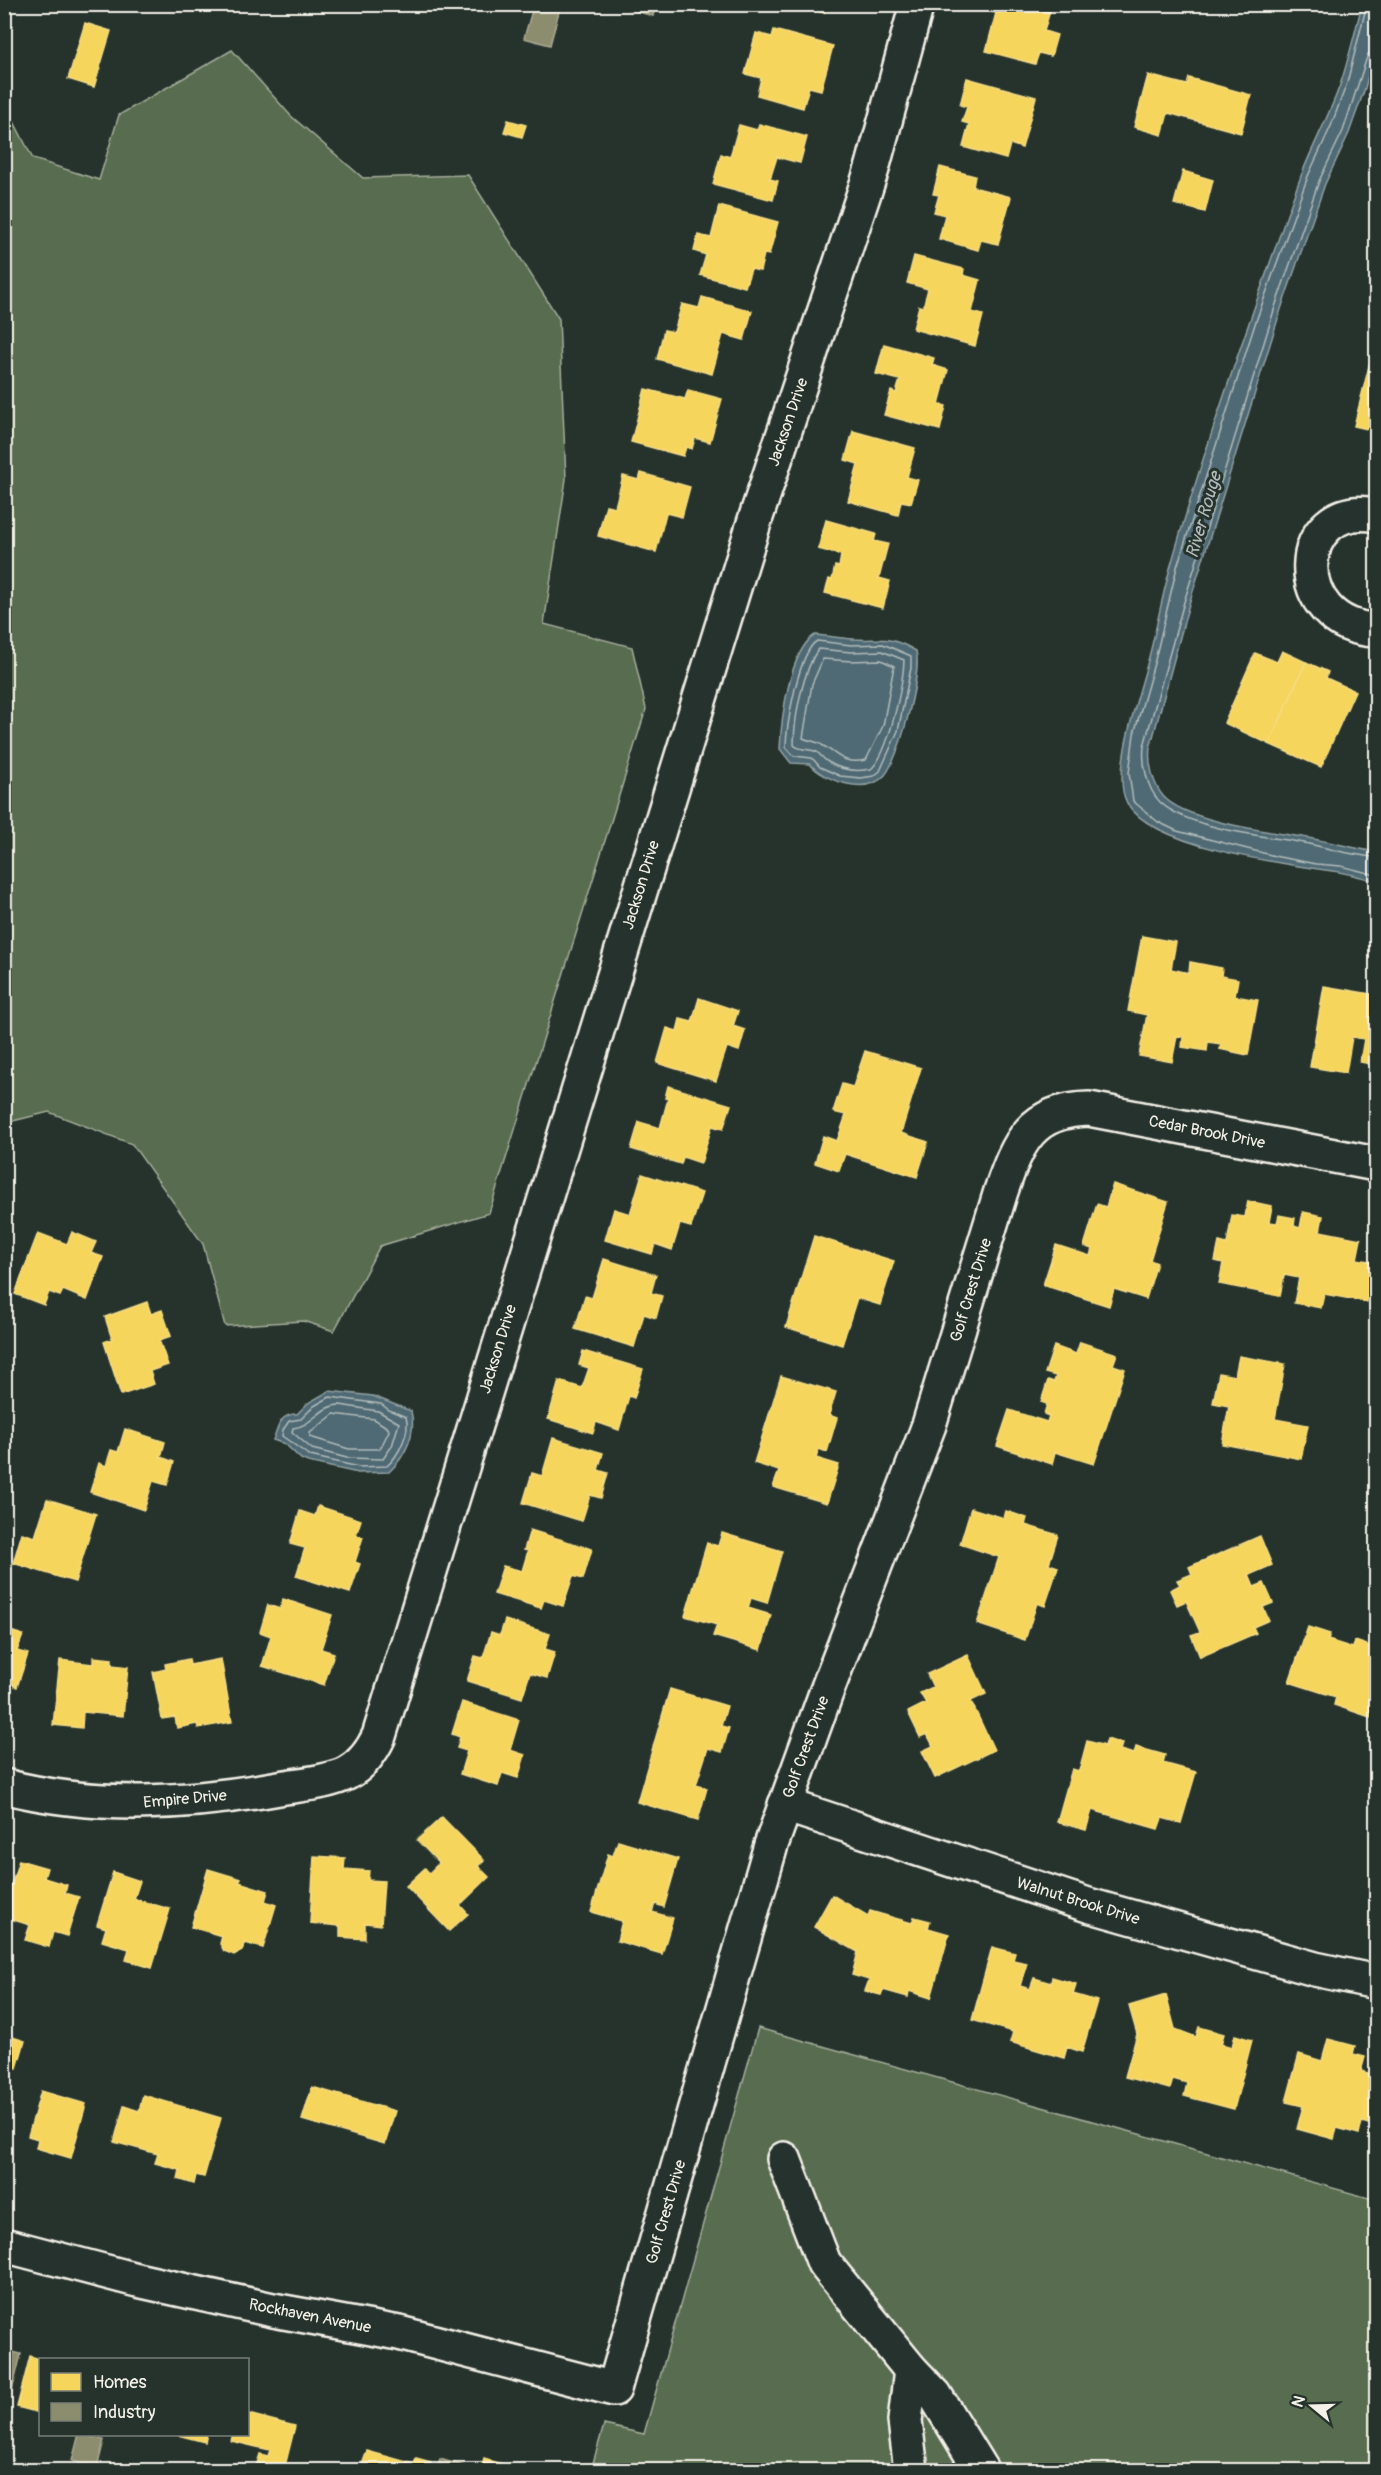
<svg xmlns="http://www.w3.org/2000/svg" width="1381" height="2475" font-family="Pangolin,sans-serif">
<rect width="100%" height="100%" fill="#26332d"/>
<filter id="ink" filterUnits="userSpaceOnUse"><feTurbulence type="fractalNoise" baseFrequency=".0167" numOctaves="2"/><feDisplacementMap in="SourceGraphic" scale="12" xChannelSelector="R" yChannelSelector="G"/><feConvolveMatrix kernelMatrix="1 2 1 2 8 2 1 2 1" color-interpolation-filters="sRGB"/></filter>
<g filter="url(#ink)">
<g fill="#586c50" stroke="#a6ae9c" stroke-width="1.5">
<path d="M232 50 291 116 363 178 468 175 559 319 566 479 544 624 632 647 646 709 489 1213 380 1246 334 1331 303 1321 225 1326 203 1244 132 1144 49 1112 5 1123V104L33 159 99 180 119 115Z"/>
<path d="M758 2028 1376 2200V2470H591L604 2425 644 2434Z"/>
</g>
<g fill="#506b75" stroke="#92a1a3" stroke-width="1.5">
<path d="M1362 5H1376V46L1365 88 1349 133 1325 184 1281 309 1189 604 1150 748C1148 763 1153 784 1163 796 1185 822 1274 832 1308 838 1331 842 1354 848 1376 852V881C1364 878 1351 874 1339 872 1289 865 1153 848 1127 803 1110 772 1141 690 1149 657 1157 627 1162 596 1171 565 1194 484 1221 403 1249 323 1266 274 1283 225 1301 176 1313 145 1329 116 1340 85 1349 59 1355 31 1362 5Z"/>
<path d="M815 635C828 636 840 638 853 639 882 641 887 634 916 651 922 673 900 757 885 775 867 796 824 781 810 764L791 763 780 749C781 721 789 651 815 635Z"/>
<path d="M329 1391 373 1396 411 1411C417 1433 405 1457 389 1472L358 1473 308 1462 301 1459 285 1444 273 1440C278 1426 281 1413 297 1414L308 1403Z"/>
</g>
<g fill="#f6d55c" stroke="#f5dd86" stroke-width="1.5">
<path d="M794 4H826L824 13Z"/>
<path d="M988 4H1052L1044 31 1057 35 1051 56 1039 53 1035 64 986 51 996 13 986 10Z"/>
<path d="M85 23 111 31 94 87 68 79Z"/>
<path d="M774 30 833 46 821 90 809 87 803 108 757 95 761 78 745 74 756 33 772 37Z"/>
<path d="M1148 75 1187 85 1189 78 1251 95 1241 133 1168 113 1162 135 1134 127Z"/>
<path d="M967 78 1036 97 1022 148 1010 144 1006 159 963 147 969 124 962 122 967 107 960 105Z"/>
<path d="M508 120 526 125 522 137 504 132Z"/>
<path d="M759 124 807 137 800 163 777 157 770 179 778 181 773 200 713 184 721 154 730 157 739 125 757 130Z"/>
<path d="M940 167 975 176 973 187 1011 197 998 244 981 240 978 250 939 239 945 215 934 212 939 195 933 194Z"/>
<path d="M1183 171 1213 180 1205 212 1174 204Z"/>
<path d="M719 206 778 222 769 255 764 254 760 271 751 269 745 287 700 275 706 255 694 251 698 235 711 238Z"/>
<path d="M914 256 964 269 963 275 980 280 972 312 983 315 975 346 913 329 919 306 923 307 928 289 907 283Z"/>
<path d="M702 297 752 311 744 340 723 334 712 374 657 359 664 330 674 332 682 304 699 308Z"/>
<path d="M884 344 934 358 932 365 948 370 939 404 946 406 940 430 884 415 891 391 896 393 900 380 876 374Z"/>
<path d="M1370 362 1376 364V431L1354 426Z"/>
<path d="M645 389 685 399 688 390 722 399 710 442 695 438 692 449 686 447 683 456 631 442Z"/>
<path d="M853 431 915 448 907 477 918 480 911 503 901 501 898 515 848 501 858 464 845 460Z"/>
<path d="M1376 439V461L1371 460Z"/>
<path d="M641 473 690 487 682 517 666 513 656 552 598 536 606 505 615 507 623 476 639 480Z"/>
<path d="M826 520 876 534 874 541 888 544 879 578 890 581 883 608 825 593 829 579 832 580 835 566 839 567 841 555 818 549Z"/>
<path d="M1282 651 1306 662 1269 744 1224 723 1255 653 1277 662Z"/>
<path d="M1306 662 1328 672 1326 678 1355 691 1321 767 1269 744Z"/>
<path d="M1142 936 1176 942 1171 969 1189 973 1190 962 1222 968 1221 976 1238 979 1235 996 1258 1000 1248 1055 1219 1049 1221 1044 1208 1042 1207 1051 1182 1047 1183 1037 1177 1036 1172 1062 1139 1056 1147 1015 1128 1011Z"/>
<path d="M1324 986 1376 995V1065L1360 1062 1364 1039 1352 1037 1346 1073 1310 1067Z"/>
<path d="M699 998 738 1011 733 1026 745 1030 739 1051 727 1047 716 1081 657 1063 667 1028 677 1031 680 1019 692 1022Z"/>
<path d="M865 1051 921 1068 901 1133 928 1142 917 1177 845 1154 839 1171 815 1163 823 1136 837 1141 846 1115 833 1112 842 1084 853 1087Z"/>
<path d="M668 1086 731 1105 723 1129 712 1126 701 1163 683 1157 681 1164 631 1149 639 1122 660 1128 668 1099 665 1098Z"/>
<path d="M642 1174 702 1193 691 1227 680 1224 672 1250 655 1244 652 1254 605 1240 614 1209 630 1214Z"/>
<path d="M1113 1184 1168 1202 1150 1260 1157 1263 1146 1299 1114 1289 1109 1306 1043 1285 1056 1245 1090 1256 1092 1249 1084 1246 1097 1204 1106 1207Z"/>
<path d="M1248 1201 1272 1206 1269 1222 1277 1223 1279 1215 1295 1218 1294 1226 1300 1228 1303 1212 1323 1216 1320 1231 1361 1239 1357 1259 1375 1262 1367 1302 1324 1294 1321 1308 1294 1303 1299 1278 1284 1275 1280 1296 1219 1284 1223 1263 1215 1261 1219 1242 1227 1244 1232 1215 1245 1217Z"/>
<path d="M72 1232 96 1242 91 1253 103 1257 87 1300 63 1290 60 1296 49 1292 44 1305 15 1294 38 1233 67 1244Z"/>
<path d="M814 1236 894 1261 880 1305 857 1298 842 1345 786 1327Z"/>
<path d="M604 1259 656 1275 651 1293 662 1296 656 1318 644 1314 634 1347 575 1329 585 1296 592 1298Z"/>
<path d="M147 1302 151 1314 162 1310 171 1336 159 1340 168 1365 150 1371 154 1384 121 1395 104 1342 112 1339 105 1317Z"/>
<path d="M1080 1342 1117 1354 1113 1365 1125 1369 1094 1464 1055 1452 1052 1464 997 1446 1009 1410 1047 1422 1049 1416 1044 1414 1047 1404 1041 1402 1048 1380 1054 1382 1056 1376 1045 1373 1054 1346 1076 1354Z"/>
<path d="M583 1351 643 1369 634 1398 629 1396 619 1430 596 1422 593 1433 548 1419 559 1381 582 1388 589 1368 579 1365Z"/>
<path d="M1239 1356 1285 1364 1275 1419 1308 1425 1301 1459 1222 1444 1229 1406 1213 1403 1219 1373 1235 1376Z"/>
<path d="M781 1376 836 1392 829 1415 837 1418 827 1452 819 1449 816 1458 839 1465 827 1503 773 1487 779 1471 754 1463Z"/>
<path d="M125 1429 165 1442 161 1457 174 1462 167 1485 153 1481 144 1510 90 1492 99 1463 106 1466 111 1450 118 1452Z"/>
<path d="M553 1438 603 1453 598 1470 608 1473 601 1498 590 1495 582 1521 523 1503 532 1473 542 1476Z"/>
<path d="M47 1499 96 1514 75 1582 13 1563 22 1533 35 1537Z"/>
<path d="M318 1506 361 1520 356 1535 363 1537 355 1562 360 1564 350 1593 296 1576 305 1548 290 1544 300 1511 315 1516Z"/>
<path d="M971 1508 1004 1518 1006 1511 1027 1518 1025 1525 1058 1535 1049 1564 1058 1567 1045 1606 1037 1603 1025 1640 977 1624 999 1557 960 1544Z"/>
<path d="M530 1530 592 1549 583 1579 573 1576 563 1606 544 1600 541 1608 494 1594 503 1566 522 1571 528 1551 524 1550Z"/>
<path d="M722 1533 782 1551 767 1603 751 1598 748 1608 771 1615 761 1650 713 1636 717 1625 685 1616 707 1543 718 1546Z"/>
<path d="M1260 1536 1272 1565 1249 1575 1254 1587 1264 1583 1273 1603 1263 1607 1269 1620 1253 1627 1256 1633 1200 1657 1191 1635 1200 1632 1186 1601 1177 1605 1170 1590 1180 1585 1177 1580 1192 1574 1189 1567Z"/>
<path d="M283 1599 332 1615 321 1649 334 1653 324 1685 262 1666 271 1636 260 1632 268 1605 280 1609Z"/>
<path d="M505 1620 550 1634 545 1649 555 1652 547 1678 530 1673 522 1698 467 1681 475 1656 483 1658 491 1632 500 1635Z"/>
<path d="M1308 1627 1330 1634 1328 1640 1353 1648 1355 1641 1376 1648V1711L1372 1709 1370 1717 1334 1705 1336 1697 1289 1682Z"/>
<path d="M4 1629 23 1635 17 1651 28 1654 17 1687 7 1683 5 1689Z"/>
<path d="M968 1655 986 1694 971 1701 994 1750 935 1778 922 1751 933 1746 927 1734 920 1737 908 1712 926 1703 920 1693 933 1687 927 1674Z"/>
<path d="M93 1657 112 1659V1665L128 1667 123 1716 83 1712 82 1728 53 1725 60 1660 93 1664Z"/>
<path d="M189 1659 190 1665 221 1659 232 1722 198 1728 197 1724 177 1728 175 1717 162 1719 153 1672 166 1669 165 1664Z"/>
<path d="M670 1689 727 1706 721 1726 729 1728 722 1752 708 1748 696 1785 707 1788 698 1820 637 1802Z"/>
<path d="M462 1702 519 1720 510 1750 525 1755 518 1778 502 1773 498 1786 460 1774 467 1751 457 1748 460 1737 452 1734Z"/>
<path d="M1107 1739 1122 1744 1120 1750 1134 1754 1136 1747 1165 1755 1163 1763 1196 1772 1181 1823 1162 1818 1158 1829 1092 1810 1086 1830 1057 1822 1072 1769 1079 1771 1087 1741 1105 1746Z"/>
<path d="M442 1817 484 1860 478 1866 489 1877 460 1905 468 1914 449 1931 406 1886 425 1868 429 1873 439 1863 417 1840Z"/>
<path d="M618 1841 678 1859 664 1907 655 1904 652 1912 673 1918 662 1954 617 1941 622 1921 591 1912 608 1854 613 1856Z"/>
<path d="M314 1856 345 1858 344 1869 369 1871 368 1880 384 1881 381 1925 365 1923V1939L340 1937V1926L310 1923Z"/>
<path d="M19 1860 47 1868 44 1878 67 1885 65 1893 79 1897 67 1936 53 1932 49 1947 25 1940 30 1925 4 1917V1908Z"/>
<path d="M208 1869 241 1879 239 1882 268 1891 265 1901 276 1905 263 1948 245 1943 242 1950 234 1955 224 1951 220 1944 222 1936 191 1927Z"/>
<path d="M113 1872 140 1881 134 1899 170 1909 152 1968 126 1960 129 1949 102 1941 106 1928 97 1925Z"/>
<path d="M832 1895 868 1916 870 1911 912 1923 914 1917 930 1921 928 1928 949 1934 931 1998 909 1991 908 1997 883 1990 881 1995 865 1991 869 1980 852 1975 858 1952 814 1927Z"/>
<path d="M992 1947 1015 1953 1013 1960 1027 1963 1020 1986 1030 1989 1034 1978 1051 1983 1052 1977 1076 1984 1073 1994 1097 2001 1082 2052 1067 2047 1064 2058 1010 2042 1013 2032 972 2020Z"/>
<path d="M1166 1995 1175 2029 1196 2037 1199 2027 1224 2034 1221 2044 1232 2047 1235 2035 1252 2040 1234 2109 1184 2096 1187 2083 1173 2079 1170 2089 1125 2077 1137 2034 1129 2006Z"/>
<path d="M6 2035 25 2041 17 2068 4 2064Z"/>
<path d="M1328 2039 1355 2046 1353 2054 1365 2057 1361 2071 1375 2075 1376 2067V2135L1370 2134 1372 2125 1362 2122 1359 2134 1337 2128 1334 2139 1297 2129 1303 2106 1286 2102 1299 2054 1322 2061Z"/>
<path d="M312 2087 395 2111 385 2144 302 2120Z"/>
<path d="M41 2091 86 2104 71 2158 36 2148 38 2139 28 2136Z"/>
<path d="M143 2095 221 2118 204 2177 196 2175 194 2184 178 2179 180 2170 155 2163 158 2154 114 2142 124 2106 139 2111Z"/>
<path d="M30 2356 43 2360H40V2413L17 2407Z"/>
<path d="M248 2414 295 2426 284 2470H255L260 2454 268 2456 270 2450 231 2441 233 2434H248Z"/>
<path d="M174 2434H207L205 2442Z"/>
<path d="M367 2451 414 2464 416 2459 431 2463 429 2470H360Z"/>
<path d="M484 2459 516 2468 515 2470H481Z"/>
</g>
<g fill="#8c8c6e" stroke="#abaa93" stroke-width="1.5">
<path d="M534 4H561L550 45 524 38Z"/>
<path d="M625 4H656L653 16 625 8Z"/>
<path d="M4 2350 21 2354 11 2395 4 2394Z"/>
<path d="M79 2434 104 2440 97 2468 72 2461Z"/>
<path d="M440 2459 467 2467 466 2470H437Z"/>
</g>
<g fill="none" stroke-linecap="round" stroke-linejoin="round">
<g stroke="#b2bbba" stroke-width="1.5">
<path d="M1367 4 1347 83 1331 126 1308 176 1255 324 1177 567 1155 660 1134 734 1129 773 1133 801 1158 822 1177 831 1279 857 1316 864 1341 866 1376 875"/>
<path d="M1376 50 1368 54 1343 131 1319 181 1275 307 1184 602 1144 746C1142 764 1147 789 1160 802 1189 830 1269 836 1309 844 1331 849 1354 856 1376 857"/>
<path d="M817 641 851 645 883 644 911 656V668L898 731 880 771 874 776 861 778 840 776 820 767 812 758 794 756 786 747C786 726 799 651 817 641Z"/>
<path d="M818 649 851 652 882 651 904 660C903 684 889 754 871 769 856 772 841 770 828 762 823 759 821 755 817 752 809 748 800 751 794 745 794 717 803 672 818 649Z"/>
<path d="M823 659 851 661 881 660 894 666 883 726 866 760C843 765 839 755 822 745 816 741 809 741 803 738L812 684Z"/>
<path d="M330 1397 381 1404 389 1410 406 1417C411 1432 398 1456 387 1466L359 1467 310 1456 282 1436 283 1430 289 1421 301 1419 314 1406Z"/>
<path d="M340 1405 378 1411 399 1423 392 1446 383 1459 347 1458 312 1449 292 1432 293 1428C313 1426 320 1405 340 1405Z"/>
<path d="M334 1414 374 1419 388 1428 389 1431 380 1449H349L310 1437V1433Z"/>
</g>
<g stroke="#f4f1e8" stroke-width="38">
<g id="minor">
<path d="M1376 515C1292 499 1286 626 1376 630"/>
<path d="M4 1786C97 1810 191 1804 285 1787 304 1784 330 1782 347 1773 362 1765 372 1751 379 1736L754 523 872 169 917 4"/>
<path d="M785 1805 1088 1905 1315 1969 1376 1982"/>
<path d="M784 2159 824 2263 911 2370 935 2395 981 2470"/>
<path d="M4 2245 137 2280 273 2310 399 2333 614 2389 771 1845 826 1693 929 1425 1001 1191C1018 1142 1031 1110 1089 1109L1376 1164"/>
<path d="M911 2370 905 2421 911 2470"/>
</g>
</g>
<use href="#minor" stroke="#26332d" stroke-width="33"/>
</g>
</g>
<g text-anchor="middle" dominant-baseline="central" stroke-width="6" stroke-linejoin="round" paint-order="stroke">
<g font-size="16" fill="#f4f1e8" stroke="#26332d">
<text transform="translate(788 422) rotate(-71)">Jackson Drive</text>
<text transform="translate(641 885) rotate(-73)">Jackson Drive</text>
<text transform="translate(1207 1132) rotate(11)">Cedar Brook Drive</text>
<text transform="translate(971 1290) rotate(-73)">Golf Crest Drive</text>
<text transform="translate(498 1349) rotate(-73)">Jackson Drive</text>
<text transform="translate(806 1747) rotate(-70)">Golf Crest Drive</text>
<text transform="translate(185 1799) rotate(-5)">Empire Drive</text>
<text transform="translate(1078 1901) rotate(17)">Walnut Brook Drive</text>
<text transform="translate(666 2212) rotate(-74)">Golf Crest Drive</text>
<text transform="translate(310 2316) rotate(11)">Rockhaven Avenue</text>
</g>
<g font-size="18" font-style="italic" fill="#b2bbba" stroke="#26332d">
<text transform="translate(1204 515) rotate(-74)">River Rouge</text>
</g>
</g>
<rect width="1381" height="2475" fill="none" stroke="#26332d" stroke-width="24"/>
<rect x="12" y="12" width="1357" height="2451" fill="none" stroke="#f4f1e8" stroke-width="2" filter="url(#ink)"/>
<rect x="39" y="2358" width="210" height="78" fill="#26332d" stroke="#787f78" stroke-width="1.5"/>
<rect x="51" y="2373" width="30" height="18" fill="#f6d55c" stroke="#787f78" stroke-width="1.5"/>
<text x="93" y="2388" font-size="18" fill="#f4f1e8">Homes</text>
<rect x="51" y="2403" width="30" height="18" fill="#8c8c6e" stroke="#787f78" stroke-width="1.5"/>
<text x="93" y="2418" font-size="18" fill="#f4f1e8">Industry</text>
<g transform="translate(1312 2406) rotate(289)" stroke="#26332d" stroke-width="4.5" paint-order="stroke">
<path d="M0-4.5L10 22L0 15L-10 22Z" fill="#f4f1e8"/>
<text y="-9" font-size="16" font-weight="bold" text-anchor="middle" fill="#f4f1e8">N</text>
</g>
</svg>
